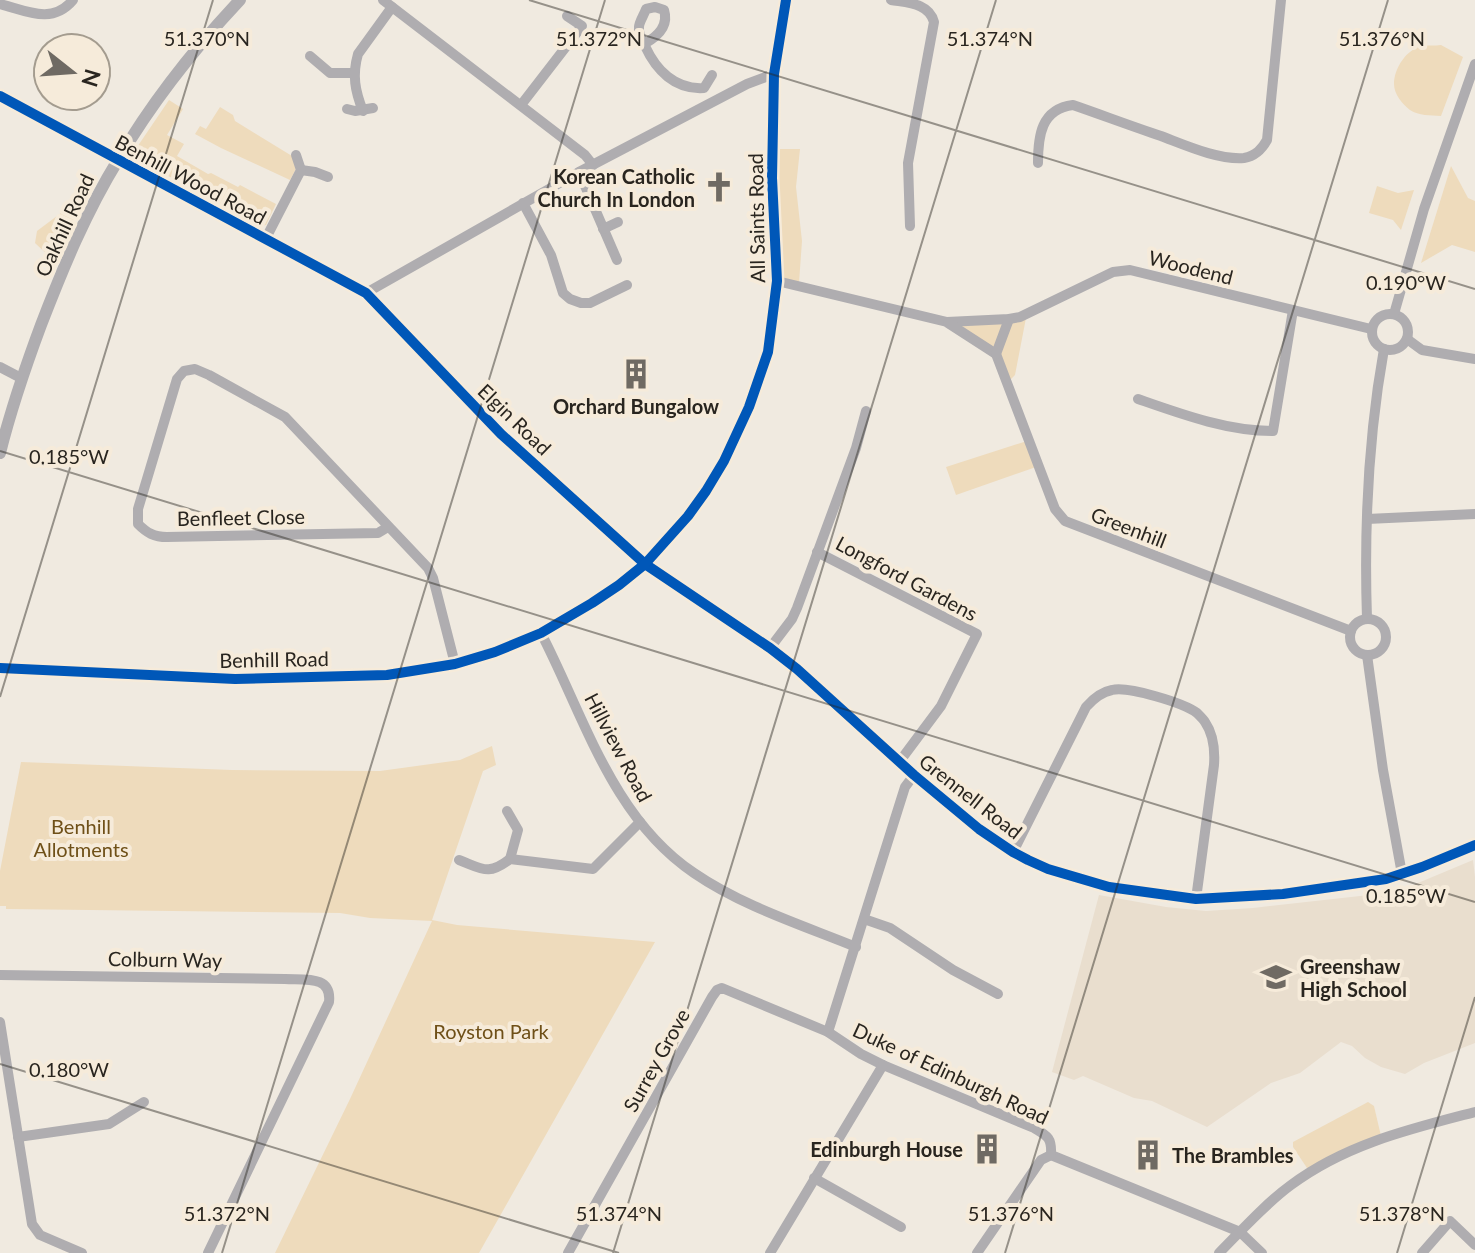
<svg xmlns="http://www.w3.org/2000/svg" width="1475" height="1253" font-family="Lato,sans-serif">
<rect width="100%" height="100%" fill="#f0eae0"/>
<path fill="#e9dece" d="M1473 860 1475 877V1043L1424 1063 1405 1074 1381 1067 1365 1058 1352 1046 1341 1042 1300 1073 1271 1083 1207 1127 1152 1101 1134 1098 1083 1076 1074 1080 1052 1072 1099 895 1166 907 1206 911 1253 908 1387 893 1406 888Z"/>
<g fill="#eedbbc">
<path d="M1441 45 1463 57 1441 116C1430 115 1419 116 1410 110 1402 104 1394 94 1394 84 1394 68 1407 49 1422 46 1428 45 1435 46 1441 45Z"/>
<path d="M169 100 183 109 167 135 184 144 177 156 208 174 211 173 238 187 240 185 276 204 266 225 261 226 131 156Z"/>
<path d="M220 107 233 115 235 121 292 156 296 169 290 180 221 148 195 134 200 126 206 129Z"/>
<path d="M775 149H800L796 187 802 241 799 283 779 279Z"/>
<path d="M1451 166 1468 198 1475 201V252L1452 245 1421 263Z"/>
<path d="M1377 186 1398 193 1414 190 1401 230 1393 220 1369 213Z"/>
<path d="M82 203 55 258H51L35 243 37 231 73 204Z"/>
<path d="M1026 318 1015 375 1009 381 999 353 955 324Z"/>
<path d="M1030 440 1039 466 956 495 946 467Z"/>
<path d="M492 746 496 765 483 771 432 920 457 925 655 942 479 1253H275L350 1099 432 921 370 918 340 913 6 909V906H0V871L21 762 232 770 380 771 460 760Z"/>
<path d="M1368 1102 1374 1106 1381 1136 1309 1171 1293 1147V1142Z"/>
</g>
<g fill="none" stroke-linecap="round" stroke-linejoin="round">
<g stroke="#afadb0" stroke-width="10">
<path d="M383 0 585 155 593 165"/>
<path d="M891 0C908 3 929 3 934 22L908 163 910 226"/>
<path d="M0 4C27 11 52 25 73 0"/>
<path d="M644 44C657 37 669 26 664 10L655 7 646 9C644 15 639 22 639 27 638 34 642 40 645 46 656 70 675 90 704 88L712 75"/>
<path d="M310 56 330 73H354"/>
<path d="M0 96 366 293 501 434 645 564 770 648 797 669 914 775 979 829 1013 852 1028 860 1048 869 1109 887 1196 899 1283 894 1386 879 1422 867 1475 845"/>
<path d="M521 105 582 26 567 16"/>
<path d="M347 109 355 111 373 108"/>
<path d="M363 111C355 91 352 75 358 54L392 7"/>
<path d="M1038 163C1038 136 1041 109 1073 105 1102 115 1131 126 1161 136 1185 145 1218 160 1244 158 1256 156 1262 149 1267 140L1281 0"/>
<path d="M301 170 315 172 328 177"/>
<path d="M579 172 617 260"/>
<path d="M523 203 551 255 563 293 570 299 581 303H590L627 285"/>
<path d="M603 229 618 222"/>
<path d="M265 240 301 170 296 155"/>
<path d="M777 281 947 322 1009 319 1020 317 1113 272 1130 270 1371 329"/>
<path d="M366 293 579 172 747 84 774 74"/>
<circle cx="1390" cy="332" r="18"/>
<path d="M1394 314 1424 209 1475 64"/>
<path d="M948 323 996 354"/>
<path d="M1407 339 1422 350 1475 359"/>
<path d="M996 354 1055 509 1065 521 1351 631"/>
<path d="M996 354 1009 319"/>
<path d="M0 367 21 378"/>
<path d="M1138 399C1181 414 1227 431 1273 431L1293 310"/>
<path d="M1367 519 1475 514"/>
<path d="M388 527 378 533 167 537C154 537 147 533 138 524V509L177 379 184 371 195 369 209 375 285 417 428 568 433 578 455 664"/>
<path d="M817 552 977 634 941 706 900 761"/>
<circle cx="1368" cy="637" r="18"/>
<path d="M1367 619C1364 529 1368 438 1384 349"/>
<path d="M541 633C584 716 612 818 694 873 742 906 802 925 856 947"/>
<path d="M770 648 792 619 797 608 856 448 866 411"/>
<path d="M1367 655 1383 770 1402 874"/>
<path d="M507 811 518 830 510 859"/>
<path d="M1013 852 1086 707C1093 699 1101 692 1112 690 1128 686 1184 703 1197 713 1199 715 1204 720 1205 722 1214 735 1215 750 1214 765L1196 899"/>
<path d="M459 860C483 869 488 876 510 859L593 869 640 822"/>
<path d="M864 919 890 928 953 970 998 994"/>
<path d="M0 975 285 979C305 980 332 975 329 1002L208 1253"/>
<path d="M0 1022 32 1224 40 1235 82 1253"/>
<path d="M828 1032 899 806 905 787 914 775"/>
<path d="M18 1137 109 1124 144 1102"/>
<path d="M814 1178 901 1227"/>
<path d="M568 1253 712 997 717 990 722 988 828 1032 861 1054 883 1065 1034 1128C1048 1136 1052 1138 1051 1155L1240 1232 1262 1253"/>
<path d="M770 1253 883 1065"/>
<path d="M977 1253 1041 1160 1051 1155"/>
<path d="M1219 1253C1242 1230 1265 1204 1291 1185 1346 1144 1410 1129 1475 1112"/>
<path d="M1422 1253 1450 1221 1475 1245"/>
</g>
<g stroke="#afadb0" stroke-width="12">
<path d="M0 453C11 409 25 368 41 325 63 268 86 212 118 160 152 102 194 49 240 0"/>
<path d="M0 668 235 679 387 675 455 664 495 652 541 633 592 603 619 585 645 564 688 516 706 491 724 461 749 407 768 352 777 281 772 178 774 74 786 0"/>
</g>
<g stroke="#f6ebda" stroke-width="15">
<g id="cycleway">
<path d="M0 96 366 293 501 434 645 564 770 648 797 669 914 775 979 829 1013 852 1028 860 1048 869 1109 887 1196 899 1283 894 1386 879 1422 867 1475 845"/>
<path d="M0 668 235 679 387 675 455 664 495 652 541 633 592 603 619 585 645 564 688 516 706 491 724 461 749 407 768 352 777 281 772 178 774 74 786 0"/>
</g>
</g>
<use href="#cycleway" stroke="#0057b8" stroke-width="10"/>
</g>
<path fill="none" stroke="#29251f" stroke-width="2" stroke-opacity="0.45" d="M529 0 1475 289M0 451 1475 902M0 697 213 0M0 1064 619 1253M222 1253 605 0M613 1253 996 0M1005 1253 1388 0M1397 1253 1475 997"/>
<defs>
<g id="church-bare" transform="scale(2.4)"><path d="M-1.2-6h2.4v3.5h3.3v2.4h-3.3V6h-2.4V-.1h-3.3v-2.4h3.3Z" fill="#6f6a63" stroke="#f6ebda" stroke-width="2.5" paint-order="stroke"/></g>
<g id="building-bare" transform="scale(2.4)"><path d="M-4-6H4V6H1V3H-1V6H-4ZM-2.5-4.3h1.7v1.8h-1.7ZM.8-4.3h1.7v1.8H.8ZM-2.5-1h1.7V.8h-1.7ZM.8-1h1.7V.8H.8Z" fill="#6f6a63" stroke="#f6ebda" stroke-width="2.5" paint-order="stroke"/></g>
<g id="school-bare" transform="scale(2.4)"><path d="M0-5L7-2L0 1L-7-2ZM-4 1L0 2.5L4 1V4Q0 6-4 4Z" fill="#6f6a63" stroke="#f6ebda" stroke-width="2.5" paint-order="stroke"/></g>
</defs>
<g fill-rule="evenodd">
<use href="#church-bare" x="719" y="187"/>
<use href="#building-bare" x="636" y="374"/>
<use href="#school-bare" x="1276" y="977"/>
<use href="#building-bare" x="987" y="1149"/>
<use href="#building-bare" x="1148" y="1155"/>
</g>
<g text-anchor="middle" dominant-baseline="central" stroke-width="8" stroke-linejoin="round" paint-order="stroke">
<g font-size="20" font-weight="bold" fill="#29251f" stroke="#f6ebda" text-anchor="end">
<text x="695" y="176">Korean Catholic<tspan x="695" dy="23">Church In London</tspan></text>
<text x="636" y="406" text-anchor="middle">Orchard Bungalow</text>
<text x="1300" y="966" text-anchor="start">Greenshaw<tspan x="1300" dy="23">High School</tspan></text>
<text x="963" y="1149">Edinburgh House</text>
<text x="1172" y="1155" text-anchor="start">The Brambles</text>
</g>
<g font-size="20" fill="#29251f" stroke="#f6ebda">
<text transform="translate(191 179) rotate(28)">Benhill Wood Road</text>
<text transform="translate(756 218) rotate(-91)">All Saints Road</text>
<text transform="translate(64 225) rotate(-65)">Oakhill Road</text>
<text transform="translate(1191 267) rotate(14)">Woodend</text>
<text transform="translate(515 419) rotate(44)">Elgin Road</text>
<text transform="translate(241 517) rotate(-1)">Benfleet Close</text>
<text transform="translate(1129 527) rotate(21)">Greenhill</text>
<text transform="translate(907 578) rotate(28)">Longford Gardens</text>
<text transform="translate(274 659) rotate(-1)">Benhill Road</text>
<text transform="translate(619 747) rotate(62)">Hillview Road</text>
<text transform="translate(971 796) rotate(38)">Grennell Road</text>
<text transform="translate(165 959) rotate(1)">Colburn Way</text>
<text transform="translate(656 1060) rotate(-61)">Surrey Grove</text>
<text transform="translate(951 1073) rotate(25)">Duke of Edinburgh Road</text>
</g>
<g font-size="20" fill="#6f5018" stroke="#f6ebda">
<text x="81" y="826">Benhill<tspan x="81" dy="23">Allotments</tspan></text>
<text x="491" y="1031">Royston Park</text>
</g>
</g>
<g font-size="20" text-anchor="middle" fill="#29251f" stroke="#f6ebda" stroke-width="8" stroke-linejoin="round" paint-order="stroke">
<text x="207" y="46">51.370°N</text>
<text x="599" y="46">51.372°N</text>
<text x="990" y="46">51.374°N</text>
<text x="1382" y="46">51.376°N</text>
<text x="1406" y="290">0.190°W</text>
<text x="69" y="464">0.185°W</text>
<text x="1406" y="903">0.185°W</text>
<text x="69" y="1077">0.180°W</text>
<text x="227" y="1221">51.372°N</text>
<text x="619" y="1221">51.374°N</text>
<text x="1011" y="1221">51.376°N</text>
<text x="1402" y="1221">51.378°N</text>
</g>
<g transform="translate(72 72) rotate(107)"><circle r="38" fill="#f6ebda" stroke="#a49c8f" stroke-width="2"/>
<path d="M0-6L14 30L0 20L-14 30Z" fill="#6f6a63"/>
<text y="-12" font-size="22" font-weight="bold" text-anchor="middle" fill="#29251f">N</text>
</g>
</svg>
